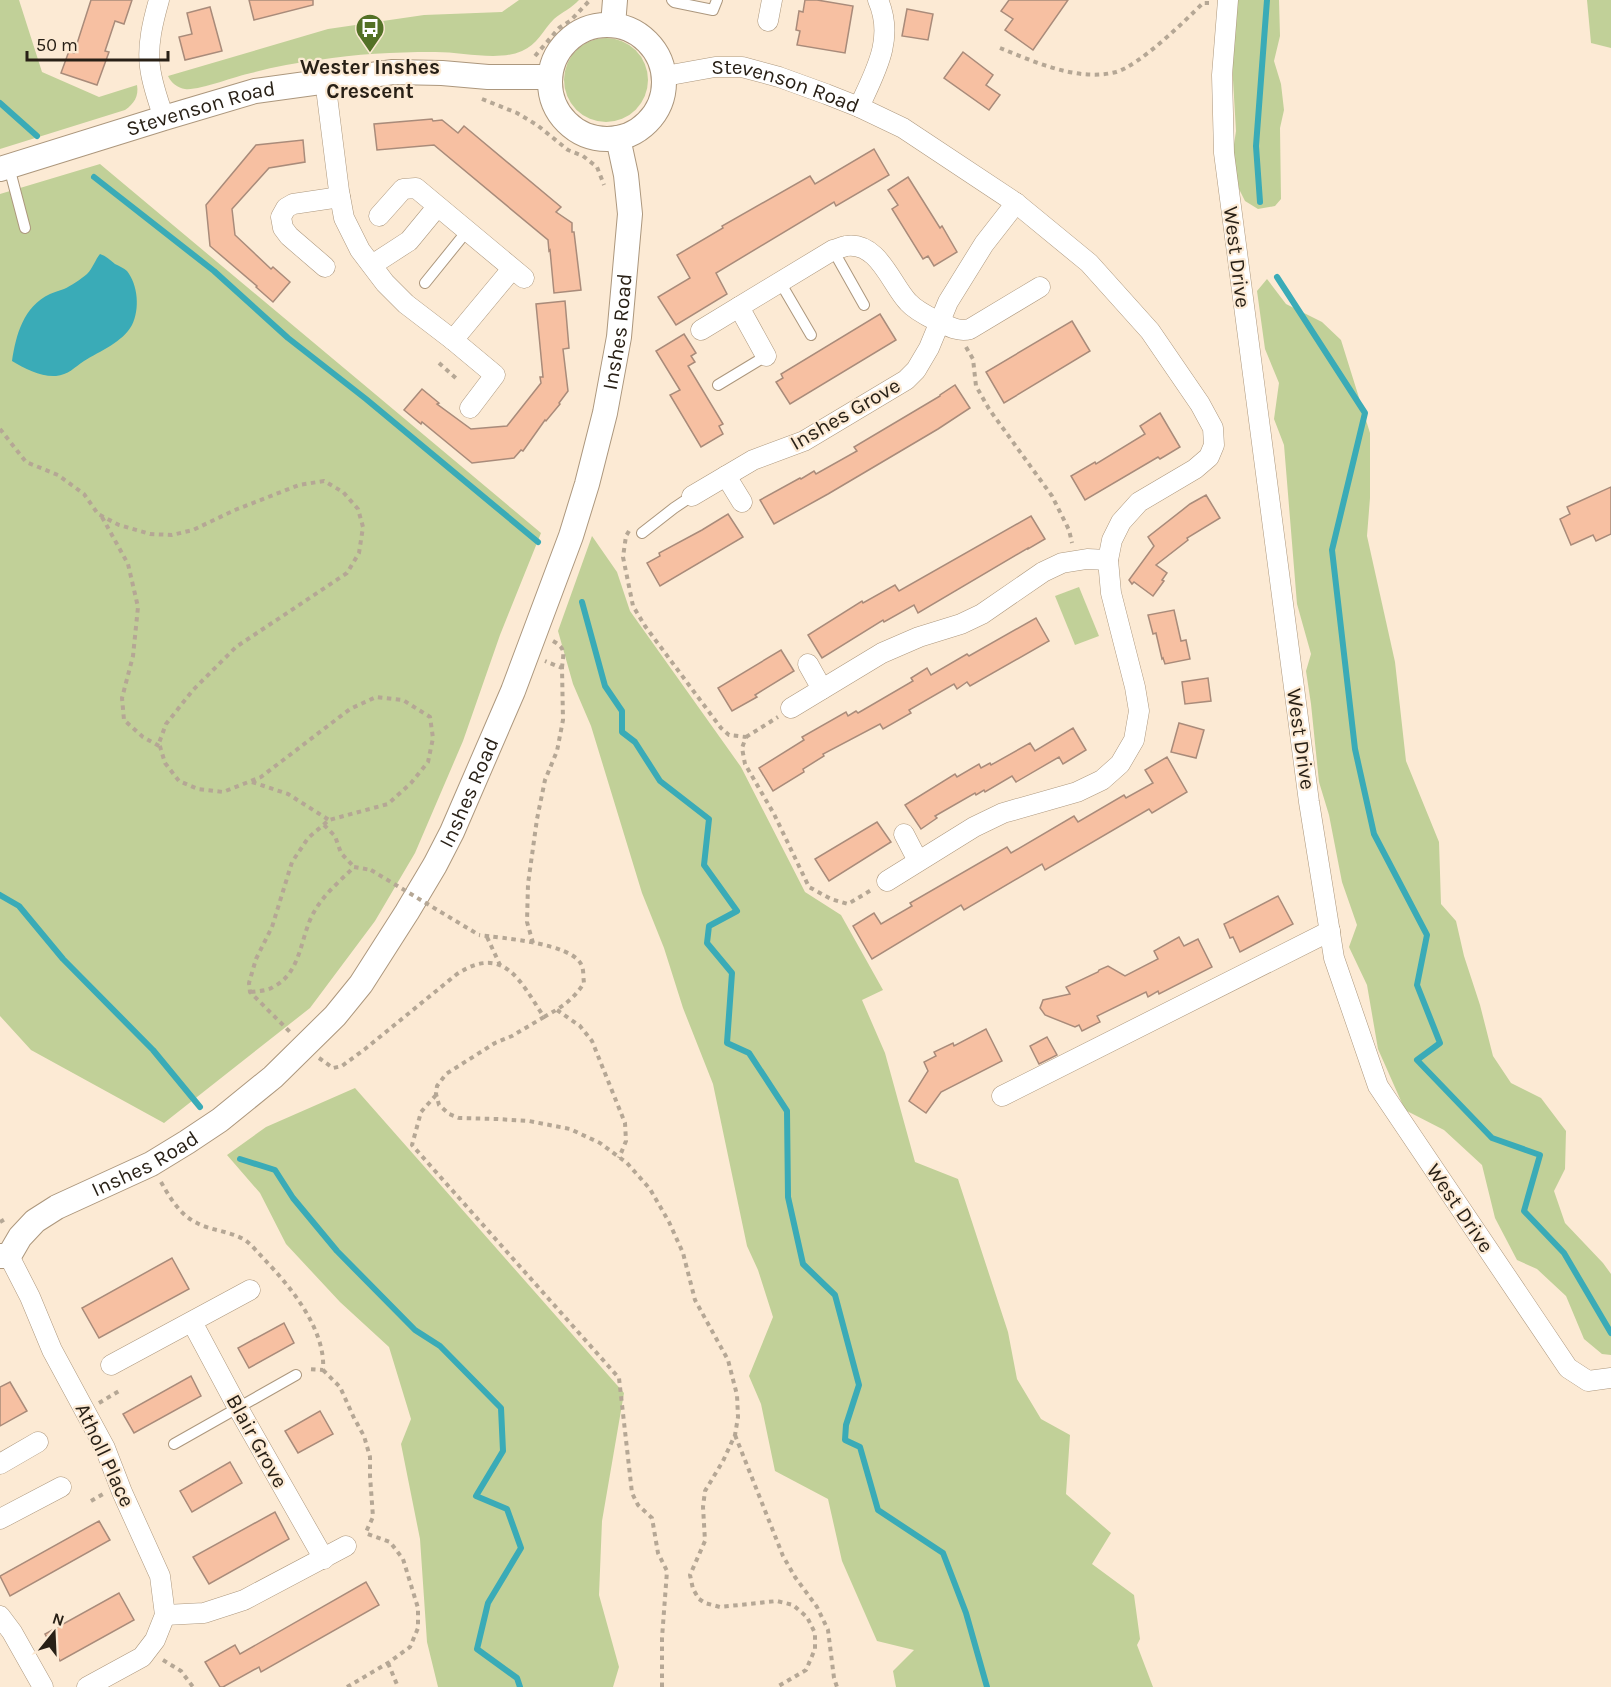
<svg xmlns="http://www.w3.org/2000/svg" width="1611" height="1687" font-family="Karla,sans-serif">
<rect width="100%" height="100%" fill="#fcead4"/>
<g fill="#c1d098">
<path d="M0 0H19L42 72 99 97 137 85C139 96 134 104 125 110L0 149Z"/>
<path d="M519 0H579C572 8 562 12 554 19 543 30 537 45 522 51 497 62 459 51 432 52 394 52 356 54 318 60 296 63 273 67 251 73 236 76 198 91 185 89 178 88 171 83 168 76L328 29 424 15 502 12Z"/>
<path d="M1234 0H1279L1280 36 1274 61 1281 84 1284 110 1280 128 1281 199 1275 206 1258 209 1245 201 1237 185 1233 151 1236 131 1232 63Z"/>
<path d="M1587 0H1611V48L1591 43Z"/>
<circle cx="606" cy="80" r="42"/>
<path d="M100 164 541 533 500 635 463 741 415 853 375 921 310 1008 164 1123 31 1050 0 1016V194Z"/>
<path d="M1267 279 1286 304 1322 322 1341 340 1370 433V498L1367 536 1395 662 1406 761 1439 842 1441 904 1456 921 1464 956 1480 1005 1493 1056 1511 1083 1541 1098 1566 1131 1565 1169 1554 1191 1565 1223 1603 1263 1611 1274V1355L1602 1354 1584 1339 1566 1296 1537 1269 1517 1260 1495 1218 1482 1165 1444 1130 1405 1110 1378 1049 1367 985 1349 947 1357 925 1342 882 1329 815 1319 782 1311 704 1306 671 1311 654 1297 604 1284 445 1274 419 1279 383 1265 349 1257 291Z"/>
<path d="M592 536 617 572 630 611 741 767 805 892 841 915 883 990 862 1000 885 1053 915 1162 958 1179 1008 1332 1017 1379 1041 1419 1070 1435 1066 1494 1111 1533 1092 1564 1134 1595 1140 1639 1137 1645 1153 1687H896L893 1671 914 1650 877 1641 842 1561 828 1499 775 1471 761 1404 749 1376 773 1317 758 1270 747 1246 713 1084 683 1008 664 948 642 893 591 726 573 684 558 631Z"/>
<path d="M1079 587 1099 636 1075 645 1055 596Z"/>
<path d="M355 1088 624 1393 602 1521 599 1595 619 1667 613 1687H438L427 1642 420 1539 401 1444 411 1419 389 1347 340 1302 286 1244 260 1193 227 1155 266 1127Z"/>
</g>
<path fill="#3aabb7" d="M100 254C106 256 110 260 115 264 119 266 124 268 127 271 138 285 140 309 132 325 123 342 100 351 84 361 75 367 68 375 56 376 41 377 25 369 12 361 16 335 23 307 50 294 54 292 59 291 64 289 71 286 81 279 87 274 93 268 95 260 100 254Z"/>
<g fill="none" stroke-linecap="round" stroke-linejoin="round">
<g stroke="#3aabb7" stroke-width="6">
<path d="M0 103 37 136"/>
<path d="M94 177 214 271 288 338 366 399 538 542"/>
<path d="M1260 202 1256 146 1267 0"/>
<path d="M1277 277 1365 413 1332 550 1355 749 1374 834 1427 935 1417 985 1440 1043 1417 1060 1492 1138 1540 1155 1524 1211 1564 1253 1611 1333"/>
<path d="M582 602 605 686 622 711V732L635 742 660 781 709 819 704 865 737 911 709 926 707 943 732 973 727 1043 749 1053 787 1111 788 1197 803 1264 835 1295 859 1385 846 1425 845 1440 860 1447 878 1510 943 1553 966 1613 987 1687"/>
<path d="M0 895 19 906 63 959 153 1050 200 1107"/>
<path d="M240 1159 275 1170 293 1198 337 1251 415 1330 440 1346 501 1408 503 1451 476 1496 507 1509 521 1548 488 1603 477 1649 517 1678 520 1687"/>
</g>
</g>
<g fill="#f7c0a2" stroke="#a98b7a" stroke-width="1.5">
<path d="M91 0H132L124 24 115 21 105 51 109 52 97 85 61 73 69 51 74 53Z"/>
<path d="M249 0H313V5L254 20Z"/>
<path d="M805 0H817L853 6 845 53 797 45 800 31 796 30 799 11 803 12Z"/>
<path d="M1009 0H1068L1033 50 1005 30 1013 19 1001 11Z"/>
<path d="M210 7 222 51 185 60 179 37 192 34 187 13Z"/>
<path d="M907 9 933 14 928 40 902 36Z"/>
<path d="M963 52 993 75 986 85 1000 95 989 110 944 78Z"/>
<path d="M432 119 433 121 442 120 458 133 464 126 561 207 556 212 572 223V232H574L581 290 554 293 550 250 549 251 548 240 434 145 377 150 374 124Z"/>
<path d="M303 140 305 162 269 168 232 209 235 235 271 269 273 267 290 282 273 302 256 287 257 286 210 246 206 205 256 145Z"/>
<path d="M874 149 889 175 836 206 834 202 716 273 727 294 676 325 658 297 690 278 677 255 723 228 722 226 810 176 815 184Z"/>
<path d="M908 177 940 228 942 226 957 252 934 266 928 256 923 259 892 209 898 205 888 190Z"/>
<path d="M565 301 569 348 563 349 568 391 559 403 560 404 546 421 545 420 523 451 521 450 514 458 472 463 422 422 421 424 404 410 422 389 439 403 437 404 471 429 507 426 541 383 540 377H543L536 304Z"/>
<path d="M880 314 896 340 790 404 776 382 783 378 781 374Z"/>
<path d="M1072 321 1090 351 1004 403 986 372Z"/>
<path d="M684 334 696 353 691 356 695 362 688 366 723 424 719 426 723 434 701 447 670 395 680 390 656 351Z"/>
<path d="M955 385 970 408 938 429 828 494 774 524 760 500 800 478 801 479 814 471 816 474 857 451 854 447 940 396V395Z"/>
<path d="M1160 413 1180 447 1160 459 1158 457 1085 500 1071 476 1095 462 1096 464 1145 434 1140 426Z"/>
<path d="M1611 487V534L1596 541 1593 535 1571 545 1560 519 1570 514 1567 507Z"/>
<path d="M1206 495 1220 518 1187 538 1188 540 1156 565 1167 573 1162 580 1164 581 1153 596 1134 582 1132 584 1129 580 1154 546 1148 537 1190 504Z"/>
<path d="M728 514 743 537 660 586 647 563 660 556 659 553 702 530Z"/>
<path d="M1031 516 1045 539 1028 549V548L918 613 914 605 884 622 883 620 822 658 808 635 862 601 863 603 895 585 899 591Z"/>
<path d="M1174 610 1181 641 1186 640 1190 659 1165 664 1163 658 1162 659 1156 633 1153 634 1148 615Z"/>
<path d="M1036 618 1049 641 970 686 967 682 957 689 954 684 909 710 911 713 883 729 880 724 823 754 824 756 803 769 804 772 773 791 759 768 804 740 802 737 846 712 848 716 856 711 858 713 913 681 911 678 927 668 931 675 967 654 969 656Z"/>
<path d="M781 650 794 671 755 695 757 697 732 711 718 688Z"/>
<path d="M1208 678 1211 701 1185 704 1182 682Z"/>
<path d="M1179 723 1204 730 1196 758 1171 752Z"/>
<path d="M1073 728 1086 750 1063 764 1059 757 1016 782 1012 776 985 792 984 790 976 795 975 793 935 816 937 818 921 829 905 805 955 774 957 777 979 764 981 768 990 763 991 765 1030 743 1035 751Z"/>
<path d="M1167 757 1187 792 1152 813 1149 809 1045 870 1042 864 964 910 961 905 872 959 853 926 874 913 881 924 912 906 910 903 1007 847 1011 853 1074 816 1078 822 1124 795 1126 798 1153 783 1145 770Z"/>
<path d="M877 822 891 842 829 881 815 859Z"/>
<path d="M1278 896 1293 924 1240 952 1233 937 1230 938 1224 924Z"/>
<path d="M1179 937 1184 946 1198 939 1212 967 1159 994 1158 991 1148 997 1146 992 1097 1016 1100 1022 1082 1031 1079 1025 1075 1027 1045 1015 1040 1008 1043 1000 1070 994 1066 987 1098 972 1099 970 1108 966 1125 976 1158 959 1154 951Z"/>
<path d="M986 1029 1002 1061 941 1092 926 1113 909 1101 928 1071 924 1062 936 1056 934 1052 953 1043 954 1046Z"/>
<path d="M1047 1037 1057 1055 1039 1064 1030 1046Z"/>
<path d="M172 1258 189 1289 99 1338 82 1308Z"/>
<path d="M284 1323 294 1343 249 1368 238 1348Z"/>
<path d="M191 1376 201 1396 134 1433 123 1414Z"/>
<path d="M10 1382 27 1411 0 1426V1387Z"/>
<path d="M320 1411 333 1434 298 1453 285 1431Z"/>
<path d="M230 1462 242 1483 192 1512 180 1491Z"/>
<path d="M275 1512 289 1539 209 1584 193 1557Z"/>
<path d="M99 1521 110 1540 10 1596 0 1576Z"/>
<path d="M366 1582 379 1605 261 1672 259 1667 223 1687H220L205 1662 235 1645 240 1654Z"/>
<path d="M119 1593 134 1620 60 1661 45 1634Z"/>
</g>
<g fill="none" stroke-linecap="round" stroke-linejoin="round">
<g stroke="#ac977d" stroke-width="12">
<g id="service">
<path d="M672 0 674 2 713 10 717 0"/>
<path d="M9 167 25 228"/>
<path d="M833 250 864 305"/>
<path d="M780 282 811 335"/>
<path d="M425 283 467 231"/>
<path d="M718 385 766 356"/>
<path d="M642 533 674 508 692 496"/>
<path d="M174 1444 296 1375"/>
</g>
</g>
<g stroke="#ac977d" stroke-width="21">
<g id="minor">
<path d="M159 0C153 21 147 45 150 67 152 84 158 101 164 118"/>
<path d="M1228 0 1222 75 1224 153 1309 802 1334 958 1378 1086 1568 1368 1588 1381 1611 1378"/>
<path d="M768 21 772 0"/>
<path id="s1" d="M665 76 715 67H742L779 77 826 94 859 107 903 128 1016 203 1089 263 1150 331 1200 404 1213 428 1214 445 1209 457 1195 469 1139 502 1121 522 1112 540 1108 560 1111 593 1135 687 1139 711 1134 740 1120 764 1102 780 1077 792 1003 813 974 827 887 881"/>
<path d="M325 80 339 191 344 218 360 250 385 283 406 304 453 340 495 375 470 408"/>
<path d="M859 107C875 72 895 39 878 0"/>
<path d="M379 216 403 189 416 188 524 278"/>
<path d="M372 265 409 241 437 207"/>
<path d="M325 267 289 236 283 228 281 217 286 208 293 204 340 197"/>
<path d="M739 307 766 356"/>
<path d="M701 330 833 250C837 249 842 247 846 246 878 241 891 284 908 302 916 311 929 317 939 322 950 327 959 332 970 329L1040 287"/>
<path d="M453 340 512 269"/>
<path d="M726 476 742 502"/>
<path d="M692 496 753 460 804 441 906 380 916 370 929 348 948 302 984 244 1016 203"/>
<path d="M808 664 822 689"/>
<path d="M791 708 882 653 919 637 961 624 982 614 1043 572 1062 563 1087 559 1108 560"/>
<path d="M904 834 918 861"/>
<path d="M1002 1096 1330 931"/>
<path d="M9 1256 30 1297 52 1350 105 1448 122 1492 160 1576 165 1615 155 1640 142 1657 87 1687"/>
<path d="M192 1322 238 1408 324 1559"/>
<path d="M111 1365 250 1290"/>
<path d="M0 1464 38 1442"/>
<path d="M0 1519 61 1487"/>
<path d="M165 1615 204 1613 244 1600 346 1546"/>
<path d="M0 1616 12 1632 43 1687"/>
</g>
</g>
<g stroke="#ac977d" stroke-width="26">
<g id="tertiary">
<path d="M613 25 615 0"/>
<circle cx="607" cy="82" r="57"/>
<path id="s2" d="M0 169 164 118 255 91 393 72 442 73 488 77H550"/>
<path id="s3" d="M0 1256H9L20 1237 35 1221 57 1207 151 1164 187 1142 220 1120 273 1077 335 1016 361 984 407 912 435 865 452 832 513 691 571 536 587 484 605 413 619 337 630 214 626 175 618 138"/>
</g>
</g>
<g stroke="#b5a795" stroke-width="4" stroke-dasharray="4.5 4.5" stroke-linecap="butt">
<path d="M1000 48C1035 62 1078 82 1116 72 1140 65 1185 21 1203 3H1209"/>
<path d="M535 56 559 28 570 21 590 0"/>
<path d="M482 99 517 113 537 125 568 150 583 156 597 167 604 185"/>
<path d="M966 347 973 359 976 386 989 409 1052 496 1069 530 1072 543"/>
<path d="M439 363 459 381"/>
<path d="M0 429 26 462 58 475 84 494 98 514 119 525 150 534 172 535 193 530 235 510 299 485 324 481 343 492 358 509 363 527 359 553 347 573 236 647 193 690 166 724 159 743 165 763 179 781 198 789 223 792 261 777 350 709 376 697 403 700 430 717 433 738 428 762 411 783 388 804 329 820 308 838 292 862 272 927 256 959 249 983 250 992 291 1033"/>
<path d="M102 517 128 564 138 607 133 656 122 698 124 720 143 737 159 746"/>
<path d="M629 531 626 536 623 557 633 606 645 626 721 728 729 735 746 737 742 748 745 764 774 814 809 887 831 899 848 904 873 889"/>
<path d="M553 641C567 649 563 653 562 668"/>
<path d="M746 737 778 717"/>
<path d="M252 782 288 794 329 820"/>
<path d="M324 825 335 836 341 853 354 867"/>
<path d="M487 937 500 965"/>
<path d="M533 943 527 922 528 884 537 819 545 780 557 751 563 720 562 668 545 661"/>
<path d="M251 992C257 991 267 991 273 987 302 973 300 936 314 912 324 894 340 881 354 867L371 870"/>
<path d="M557 1010 580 1026 592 1041 625 1123 626 1141 619 1158"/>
<path d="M544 1017 512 1036 495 1043 446 1074 437 1086 436 1094 439 1105 449 1114 459 1118 497 1119 529 1121 570 1129 600 1143 627 1163 650 1189 669 1222 683 1253 695 1300 728 1360 737 1395 738 1417 735 1435 723 1461 705 1491 703 1507 705 1541 690 1575 693 1589 699 1599 705 1603 720 1607 777 1601 793 1605 807 1617 815 1633V1649L806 1670 777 1687"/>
<path d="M319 1058 333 1068 342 1066 365 1049 457 974C505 943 521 983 544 1017 562 1007 573 1000 584 983 583 977 584 969 581 964 570 943 501 938 479 935"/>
<path d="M436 1095 421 1112 412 1145 619 1378 632 1493 638 1505 652 1518 658 1553 667 1571 662 1638V1687"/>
<path d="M161 1182C170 1198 180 1215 197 1223 212 1231 230 1231 245 1240 252 1245 258 1253 264 1259 291 1287 326 1330 323 1370L309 1369"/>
<path d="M0 1222 7 1218"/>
<path d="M323 1370 340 1387 354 1418 364 1436 370 1457V1476L373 1517 365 1534"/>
<path d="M99 1403 119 1391"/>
<path d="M735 1435 783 1556 795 1577 817 1607 828 1630 834 1678 837 1687"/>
<path d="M91 1501 103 1494"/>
<path d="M163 1660 181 1671 193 1687"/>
<path d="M388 1663 398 1687"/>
<path d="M347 1687 388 1663 410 1647 418 1628V1608L403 1559 390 1542 365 1533"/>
</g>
<use href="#service" stroke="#fff" stroke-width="10"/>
<use href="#minor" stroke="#fff" stroke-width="20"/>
<use href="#tertiary" stroke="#fff" stroke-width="24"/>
<path stroke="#b5a795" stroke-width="4" stroke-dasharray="4.5 4.5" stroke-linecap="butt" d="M371 870 479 935"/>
</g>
<defs>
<g id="bus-pin" transform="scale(1.5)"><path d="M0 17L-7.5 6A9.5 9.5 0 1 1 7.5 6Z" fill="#537126" stroke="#fcead4"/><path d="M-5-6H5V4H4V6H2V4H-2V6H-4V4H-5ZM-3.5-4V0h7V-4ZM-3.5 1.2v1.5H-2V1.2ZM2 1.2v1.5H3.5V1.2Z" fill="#fff"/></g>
</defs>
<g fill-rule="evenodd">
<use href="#bus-pin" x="370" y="28"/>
</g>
<g text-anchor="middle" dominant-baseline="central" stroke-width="4.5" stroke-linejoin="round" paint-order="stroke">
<g font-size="21" font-weight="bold" fill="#282016" stroke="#fcead4">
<text x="370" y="67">Wester Inshes<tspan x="370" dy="24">Crescent</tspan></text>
</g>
<g font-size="21" fill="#282016" stroke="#fcead4">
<text stroke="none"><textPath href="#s1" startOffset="124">Stevenson Road</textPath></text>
<text stroke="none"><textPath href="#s2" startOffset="210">Stevenson Road</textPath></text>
<text transform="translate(1237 257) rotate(83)">West Drive</text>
<text stroke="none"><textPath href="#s3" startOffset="1167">Inshes Road</textPath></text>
<text transform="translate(845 414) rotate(-30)">Inshes Grove</text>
<text transform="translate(1301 739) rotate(82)">West Drive</text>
<text stroke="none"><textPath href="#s3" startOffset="681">Inshes Road</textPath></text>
<text stroke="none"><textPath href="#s3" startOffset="177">Inshes Road</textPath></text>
<text transform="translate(1460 1208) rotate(56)">West Drive</text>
<text transform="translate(257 1441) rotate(61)">Blair Grove</text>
<text transform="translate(105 1455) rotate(65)">Atholl Place</text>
</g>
</g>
<g transform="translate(54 1633) rotate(18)" stroke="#fcead4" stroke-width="4.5" paint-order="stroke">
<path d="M0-4.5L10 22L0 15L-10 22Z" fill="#282016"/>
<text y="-9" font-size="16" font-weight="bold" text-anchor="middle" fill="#282016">N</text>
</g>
<path d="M27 51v9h141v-9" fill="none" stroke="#282016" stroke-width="3"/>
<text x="36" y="51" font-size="18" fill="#282016" stroke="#fcead4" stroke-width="4.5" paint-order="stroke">50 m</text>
</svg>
